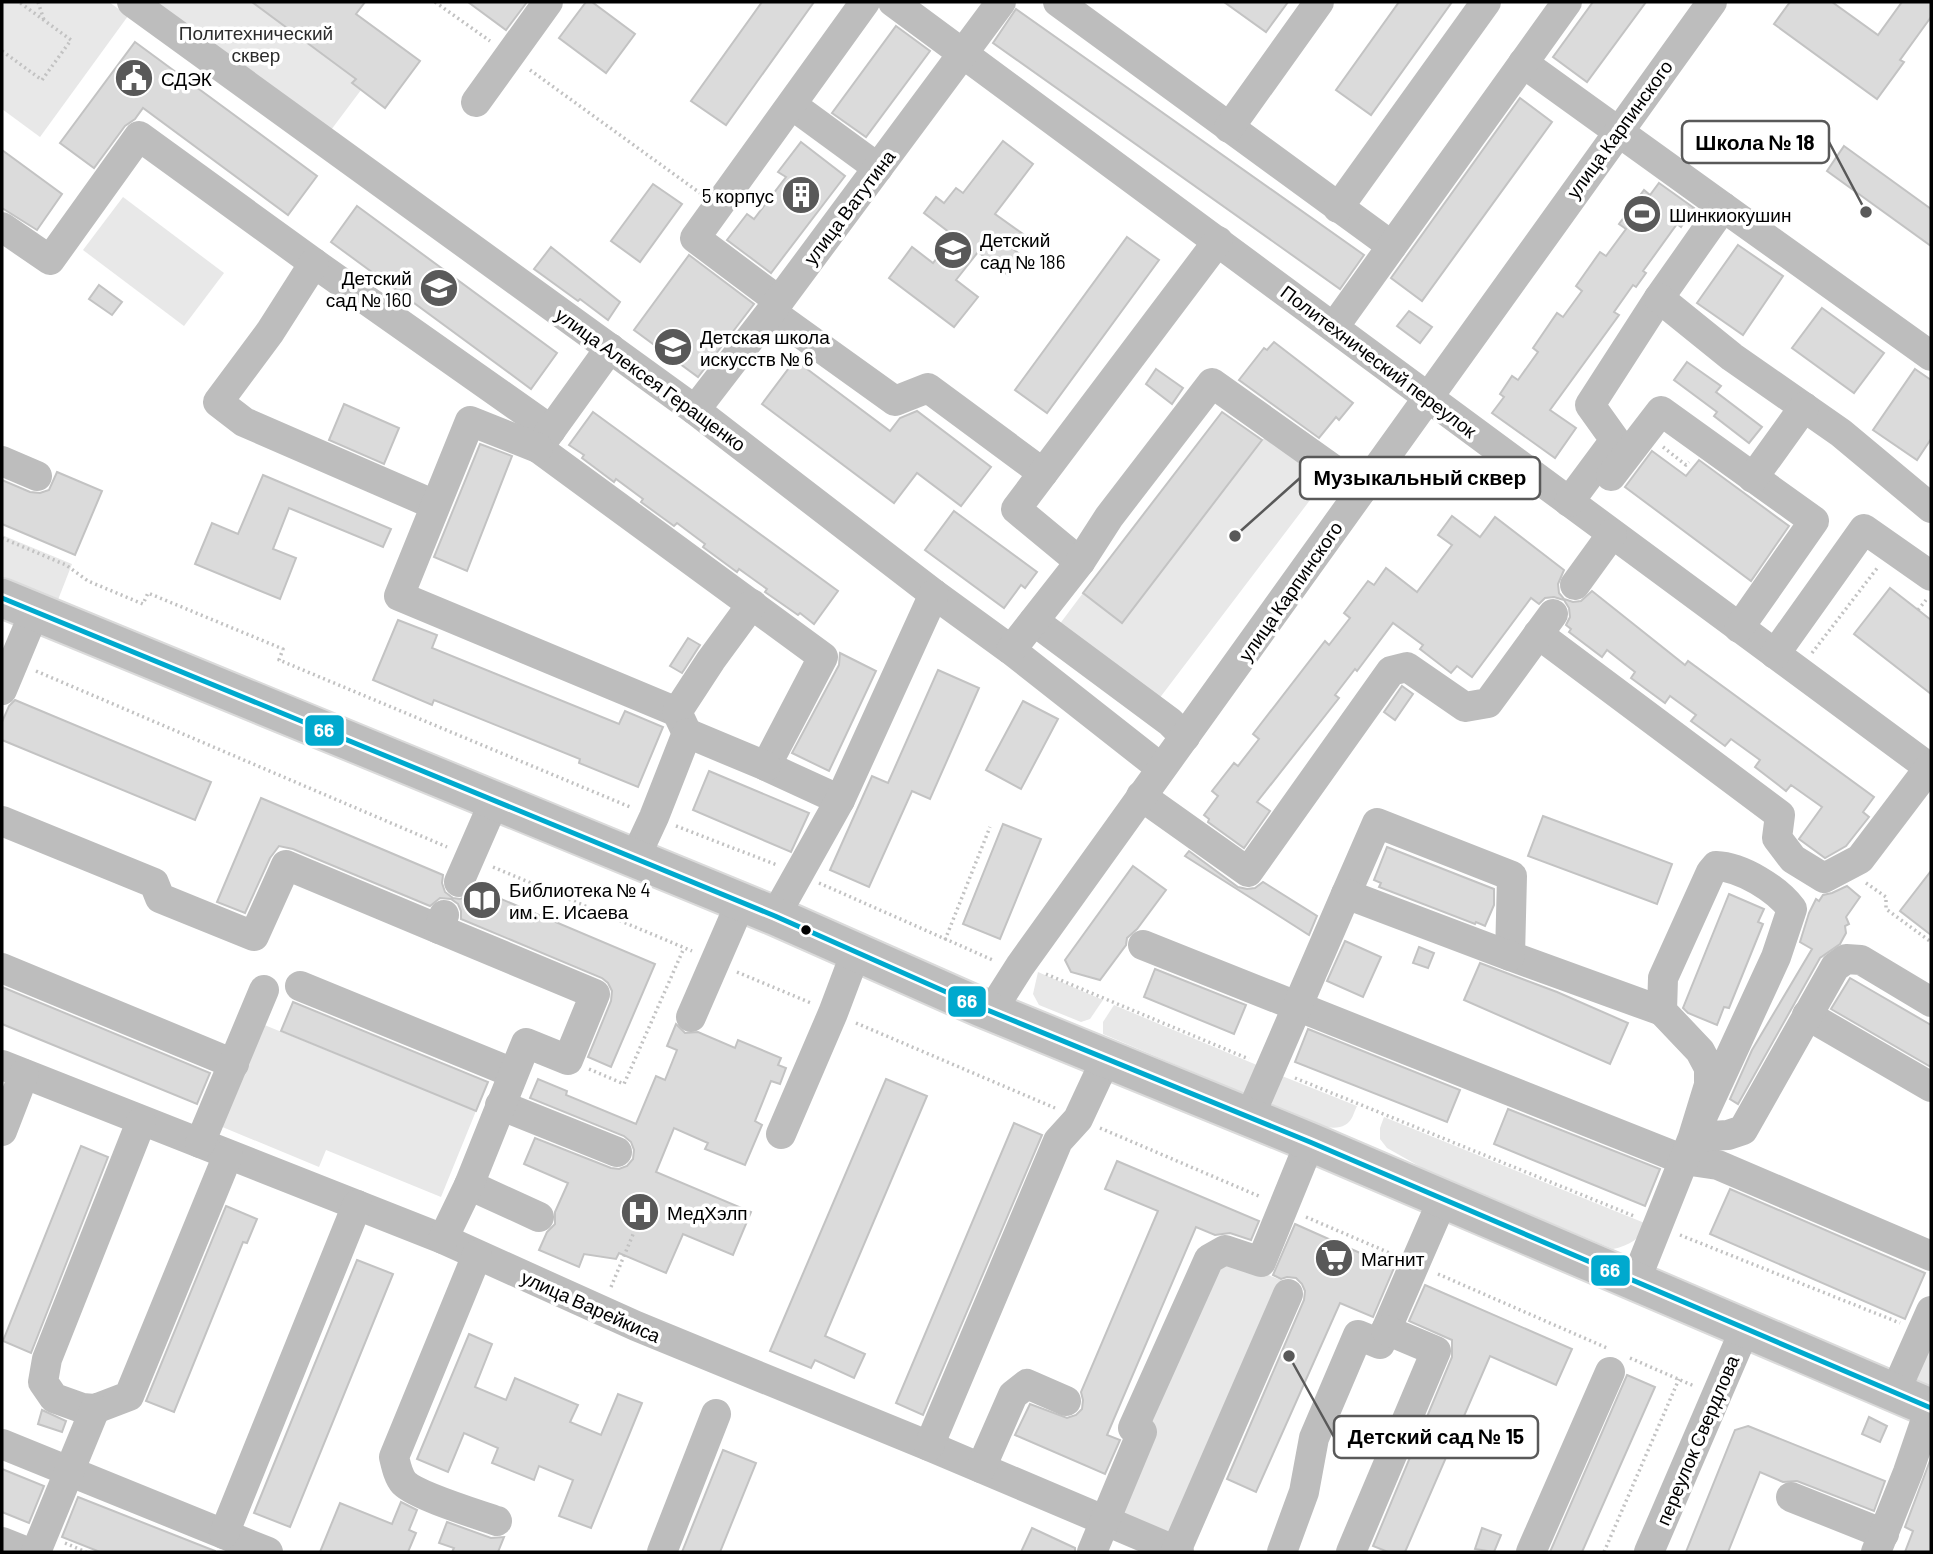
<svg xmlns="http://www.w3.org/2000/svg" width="1933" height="1554" font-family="Barlow,sans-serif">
<rect width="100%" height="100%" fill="#fff"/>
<g fill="#e8e8e8">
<path d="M2 2H109L128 16 40 137 2 109Z"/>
<path d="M149 2H252L356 79 353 84 361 90 328 134Z"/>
<path d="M123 197 224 273 184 326 83 250Z"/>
<path d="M1267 434 1326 479 1146 716 1047 641 1083 593 1122 623Z"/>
<path d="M2 535 72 564 54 610 2 587Z"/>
<path d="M1038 972 1103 1000 1090 1019 1081 1022 1039 1005 1033 994Z"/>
<path d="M1114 1005 1264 1068 1250 1090 1243 1093 1103 1034V1022Z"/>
<path d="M262 1024 476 1111 441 1197 326 1150 319 1167 220 1126Z"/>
<path d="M1277 1074 1357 1106C1354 1112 1352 1122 1345 1125 1328 1135 1291 1114 1274 1107L1271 1102Z"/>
<path d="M1384 1117 1647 1224C1642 1238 1628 1246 1613 1249L1426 1170 1387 1148 1380 1139V1128Z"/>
<path d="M1230 1260 1299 1287 1175 1535 1117 1517 1146 1421 1215 1270Z"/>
<path d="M1931 1334V1392L1917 1385 1914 1379Z"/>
</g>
<g fill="#dbdbdb" stroke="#c3c3c3" stroke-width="2">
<path d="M252 2H365L356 14 420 61 385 108 352 83 356 79Z"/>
<path d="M468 2H527L506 30Z"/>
<path d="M586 2H592L635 34 606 73 559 38Z"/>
<path d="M762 2H814L726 125 691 101Z"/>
<path d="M1224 2H1288L1266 32Z"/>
<path d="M1399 2H1452L1371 115 1336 90Z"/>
<path d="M1593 2H1646L1587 82 1553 57Z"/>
<path d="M1790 2H1832L1878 35 1902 2H1931V17L1900 60 1904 62 1877 99 1774 24Z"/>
<path d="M1016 9 1364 255 1340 289 993 43Z"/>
<path d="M896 26 930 51 866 137 832 113Z"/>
<path d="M135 42 317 176 288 215 143 108 135 119 125 126 94 168 60 143Z"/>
<path d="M1520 98 1552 122 1422 301 1391 278Z"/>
<path d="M1003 141 1033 164 995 214 1023 234 1012 248 1022 256 1008 275 978 252 956 280 978 297 954 327 889 278 912 247 933 263 954 236 924 213 936 197 944 203 956 188 963 193Z"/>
<path d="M801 142 845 176 771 273 727 240 747 214 754 219 786 177 778 172Z"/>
<path d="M1844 146 1931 209V246L1827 171Z"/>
<path d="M2 150 62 194 37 230 2 208Z"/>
<path d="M1659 183 1694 208 1681 227 1677 224 1643 271 1646 273 1636 287 1633 285 1614 312 1619 315 1550 410 1576 428 1555 458 1492 413 1504 397 1500 394 1512 376 1518 380 1538 352 1533 348 1557 313 1563 317 1582 291 1576 286 1600 252 1606 256 1626 229 1619 224 1644 190 1650 195Z"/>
<path d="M653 184 682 204 640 262 611 241Z"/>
<path d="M357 206 557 353 531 389 331 242Z"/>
<path d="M1127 237 1159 260 1047 413 1015 390Z"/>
<path d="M1738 245 1783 276 1743 335 1697 303Z"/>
<path d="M551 247 620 302 608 320 580 299 578 301 534 269Z"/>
<path d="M689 255 754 304 698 377 634 330Z"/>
<path d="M99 285 122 302 112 315 89 299Z"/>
<path d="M1822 308 1884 353 1854 393 1792 348Z"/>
<path d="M1409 311 1432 327 1420 343 1397 326Z"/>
<path d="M1274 342 1353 403 1339 420 1336 417 1319 438 1239 380 1264 348 1267 350Z"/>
<path d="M795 360 890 431 900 418 917 411 991 467 961 506 917 473 894 503 762 404Z"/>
<path d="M1687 362 1721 386 1716 392 1762 427 1749 443 1714 416 1717 412 1674 380Z"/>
<path d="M1156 369 1183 388 1172 404 1146 384Z"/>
<path d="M1915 369 1931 380V439L1917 460 1873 430Z"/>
<path d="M344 404 399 428 384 464 329 440Z"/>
<path d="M593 412 838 591 814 624 800 613 798 615 765 592 767 589 739 569 737 572 703 547 705 544 677 523 674 526 641 502 643 499 616 479 614 482 582 458 584 455 569 445Z"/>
<path d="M1222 412 1262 440 1122 623 1083 593Z"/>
<path d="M480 444 512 456 467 571 434 557Z"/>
<path d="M1652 451 1686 476 1699 460 1789 526 1751 581 1625 487Z"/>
<path d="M57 472 102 491 75 555 2 524V480L30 492 40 493 49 490Z"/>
<path d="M263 475 391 529 383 547 289 508 273 549 296 558 280 599 195 564 212 523 238 534Z"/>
<path d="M954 511 1037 572 1025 588 1021 585 1004 608 925 550Z"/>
<path d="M1452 516 1480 537 1495 517 1564 570 1558 584 1559 593 1564 599 1573 602 1581 601 1592 591 1685 665 1688 661 1874 797 1863 812 1869 817 1846 846 1825 858 1799 839 1822 807 1791 785 1786 791 1755 767 1760 760 1731 739 1725 746 1691 721 1696 715 1670 696 1665 703 1631 678 1635 672 1607 650 1602 657 1569 632 1571 629 1566 625 1570 617 1569 608 1564 600 1554 597 1545 598 1539 604 1531 598 1472 677 1457 666 1451 673 1420 649 1423 645 1393 623 1357 671 1355 669 1335 695 1339 698 1257 802 1270 811 1244 848 1208 822 1209 819 1204 815 1218 796 1212 791 1234 763 1238 766 1259 739 1253 734 1325 641 1329 645 1350 618 1344 613 1368 581 1374 585 1386 568 1417 592 1452 545 1438 535Z"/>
<path d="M1890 588 1931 620V694L1854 634Z"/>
<path d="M398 620 437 635 432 648 619 724 625 711 663 727 638 787 579 763 580 759 434 700 432 705 373 680Z"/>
<path d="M688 638 700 645 682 673 670 666Z"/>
<path d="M840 653 876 671 829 771 792 753 839 665Z"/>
<path d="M938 670 979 688 930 799 912 791 869 887 830 870 872 776 888 783Z"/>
<path d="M1402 686 1413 694 1395 720 1384 712Z"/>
<path d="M15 700 211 782 195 820 2 740V722L9 706Z"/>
<path d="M1023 701 1058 719 1021 789 986 770Z"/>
<path d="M709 771 809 813 791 852 693 810Z"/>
<path d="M261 798 443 875 442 883 445 892 453 898 460 899 469 896 475 888 655 964 611 1067 588 1057 611 1001 612 991 608 983 602 978 461 919V911L458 904 451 899 440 898 430 906 293 849 279 846 270 858 245 913 217 902Z"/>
<path d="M1543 816 1672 864 1657 904 1528 856Z"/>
<path d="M1003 824 1041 839 1000 939 963 924Z"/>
<path d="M1387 847 1494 889V905L1485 926 1476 922 1475 924 1379 887 1381 883 1374 880Z"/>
<path d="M1189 851 1238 887 1247 889 1255 888 1263 882 1317 916 1309 935 1185 856Z"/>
<path d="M1133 866 1166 890 1137 929 1127 938 1126 945 1100 980 1071 972 1065 960Z"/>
<path d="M1931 871V935L1900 911Z"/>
<path d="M1847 886 1860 897 1846 917 1849 924 1845 926 1846 933 1840 944 1820 958 1738 1104 1730 1099 1752 1050 1812 949 1800 942 1809 913 1816 899 1819 901 1823 895 1832 893Z"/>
<path d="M1729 894 1764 909 1758 922 1763 924 1729 1008 1724 1007 1717 1025 1688 1013 1683 1008Z"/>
<path d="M1345 941 1381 957 1363 997 1327 981Z"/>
<path d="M1419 947 1434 953 1428 968 1413 963Z"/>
<path d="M1480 963 1557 992 1628 1023 1610 1064 1464 1000Z"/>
<path d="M1155 969 1246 1005 1234 1034 1144 997Z"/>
<path d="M1850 978 1931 1025V1067L1831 1009Z"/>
<path d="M2 987 210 1073 197 1104 2 1024Z"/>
<path d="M293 1002 488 1082 476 1111 281 1031Z"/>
<path d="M676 1024 685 1033 698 1032 735 1048 738 1040 781 1058 778 1065 786 1068 780 1084 771 1081 755 1121 762 1125 745 1165 705 1149 708 1143 674 1128 656 1172 751 1212 733 1255 683 1234 666 1273 619 1253 616 1259 584 1254 579 1267 539 1250 547 1232 555 1224V1212L568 1183 524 1164 535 1138 611 1168 619 1169 627 1166 633 1159 634 1150 631 1142 624 1136 530 1098 538 1079 567 1091 566 1095 636 1124 656 1076 665 1080 677 1050 667 1046Z"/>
<path d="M1308 1029 1460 1090 1447 1122 1295 1062Z"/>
<path d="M886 1079 927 1096 825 1336 865 1354 854 1378 815 1360 811 1368 770 1351Z"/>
<path d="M1508 1109 1660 1169 1645 1206 1494 1144Z"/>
<path d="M1014 1123 1042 1135 923 1415 896 1403Z"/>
<path d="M81 1146 108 1157 31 1353 3 1341Z"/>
<path d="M1117 1161 1259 1221 1251 1240 1230 1233 1215 1235 1196 1227 1107 1435 1120 1440 1105 1474 1015 1435 1030 1404 1067 1418 1076 1415 1082 1409 1083 1400 1081 1392 1158 1211 1105 1189Z"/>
<path d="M1730 1189 1925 1273 1905 1319 1710 1234Z"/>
<path d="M226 1206 257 1219 247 1243 243 1242 174 1412 146 1401Z"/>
<path d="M1295 1224 1394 1268 1373 1317 1340 1303 1256 1492 1227 1479 1304 1300 1305 1291 1302 1284 1296 1278 1287 1277 1281 1279 1273 1275Z"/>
<path d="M357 1260 393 1274 290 1527 254 1513Z"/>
<path d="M1425 1285 1572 1349 1556 1385 1490 1356 1405 1552H1388L1373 1546 1452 1357V1340L1409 1321Z"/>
<path d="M469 1334 492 1344 475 1387 506 1400 515 1378 578 1405 570 1422 601 1435 618 1394 642 1403 591 1528 559 1516 573 1480 539 1466 534 1480 492 1463 498 1448 464 1433 448 1472 417 1459Z"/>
<path d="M1627 1375 1655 1387 1582 1552H1550Z"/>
<path d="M42 1410 66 1421 62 1432 38 1424Z"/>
<path d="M1869 1417 1887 1426 1880 1442 1862 1434Z"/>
<path d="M1748 1426 1885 1481 1874 1511 1797 1481 1783 1482 1760 1472 1728 1552H1686L1735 1430Z"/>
<path d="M723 1450 756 1463 720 1552H682Z"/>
<path d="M1931 1458V1552H1905L1913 1531 1905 1527Z"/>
<path d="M2 1469 44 1486 29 1523 2 1512Z"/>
<path d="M78 1497 215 1551V1552H100L62 1537Z"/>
<path d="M401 1502 417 1510 409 1530 416 1533 408 1552H320L340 1503 392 1524Z"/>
<path d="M447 1522 491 1538 504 1537 498 1552H452L454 1548 439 1543Z"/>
<path d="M1032 1528 1075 1548V1552H1021Z"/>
<path d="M1482 1528 1501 1535 1494 1552 1475 1549Z"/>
</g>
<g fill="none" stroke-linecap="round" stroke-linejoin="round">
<g stroke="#dbdbdb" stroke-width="42">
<path id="major" d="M2 598 775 916 980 1007 1310 1142 1931 1408"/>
</g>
<g stroke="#c2c2c2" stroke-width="3.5" stroke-dasharray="2 3.5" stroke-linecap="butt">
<path d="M38 2 44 20"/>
<path d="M435 2 490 41"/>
<path d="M2 51 42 80 71 40 19 2"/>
<path d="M530 70 700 193"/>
<path d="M1663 447 1686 465 1689 462"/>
<path d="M2 538 66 565 88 581 143 604 148 593 283 649 279 660 630 807"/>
<path d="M1918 610 1926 600"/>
<path d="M1812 653 1878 567"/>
<path d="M36 671 447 847"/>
<path d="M676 826 777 865"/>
<path d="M493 867 692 951"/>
<path d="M819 883 995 961"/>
<path d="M1866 883 1886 897V909L1931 942"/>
<path d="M945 940 990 827"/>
<path d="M737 972 811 1003"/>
<path d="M1046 974 1249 1059"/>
<path d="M856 1023 1055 1108"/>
<path d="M589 1069 624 1084 684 948"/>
<path d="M1295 1078 1634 1216"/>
<path d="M1100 1128 1261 1197"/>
<path d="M1306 1217 1392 1254"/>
<path d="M1680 1235 1900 1323"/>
<path d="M1438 1274 1607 1348"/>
<path d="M611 1287 634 1232"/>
<path d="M1630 1358 1694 1386"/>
<path d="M65 1543 86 1552"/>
<path d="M1604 1552 1679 1379"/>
</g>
<g stroke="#bdbdbd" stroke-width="30">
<path d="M132 2 695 410 934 594 1011 650 1161 768"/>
<path d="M893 2 1931 769"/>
<path d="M1058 2 1392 246"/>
<path d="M1523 63 1723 207 1659 298 1590 405 1615 440 1569 502"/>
<path d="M476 102 548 2"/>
<path d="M792 105 878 168"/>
<path d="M1229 128 1319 2"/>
<path d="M1723 207 1931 356"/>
<path d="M1338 208 1486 2"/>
<path d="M2 227 50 260 139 136 314 263 551 430"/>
<path d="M314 263 270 332 218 402 244 422 435 505"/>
<path d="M1659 298 1732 357 1841 433 1931 508"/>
<path d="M779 301 695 238 865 2"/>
<path d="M771 312 895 401 928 388 1043 473"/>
<path d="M1334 327 1567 2"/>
<path d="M610 348 538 448 823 657 766 766 840 800"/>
<path d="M695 410 779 301 1001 2"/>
<path d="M538 448 470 421 399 596 677 712"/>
<path d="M2 461 37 476"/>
<path d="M1611 476 1661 411 1814 521 1739 628"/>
<path d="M1753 478 1804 407"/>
<path d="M1080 562 1016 509 1218 241"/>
<path d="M1575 585 1612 534"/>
<path d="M1034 621 1170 722 1185 737"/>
<path d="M1538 634 1780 815 1777 838 1793 859 1824 878 1860 859 1929 768"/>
<path d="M1011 650 1080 562 1109 517 1212 383 1337 472 1360 492"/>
<path d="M1775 654 1864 529 1931 576"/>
<path d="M2 690 35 611"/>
<path d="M685 729 677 712 711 660 752 604"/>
<path d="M1141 796 1248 872 1391 671 1407 667 1465 707 1488 703 1553 614"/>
<path d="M2 821 154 883 160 898 254 936 286 865 439 929"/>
<path d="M634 860 654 817 687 733 766 766"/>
<path d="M459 882 494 802"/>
<path d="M1346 894 1377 823 1512 876 1510 956 1662 1011"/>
<path d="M775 916 840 800 934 594"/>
<path d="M1143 945 1684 1160 1718 1165 1931 1256"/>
<path d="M2 968 234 1064"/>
<path d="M300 986 513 1073"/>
<path d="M992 1010 1020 966 1712 2"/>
<path d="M1807 1015 1931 1087"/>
<path d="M691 1017 741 902"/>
<path d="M2 1065 443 1239 636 1326 929 1446 1179 1552"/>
<path d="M500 1105 617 1152"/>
<path d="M1249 1118 1346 894 1510 956"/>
<path d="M141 1122 47 1359 43 1382 54 1398 82 1408 95 1409 129 1396 228 1155"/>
<path d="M2 1131 24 1074"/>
<path d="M781 1134 833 1013 856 952"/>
<path d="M200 1143 264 990"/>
<path d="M469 1185 539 1217"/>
<path d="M443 1239 469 1185 526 1043 568 1060 595 994 439 929 444 915"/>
<path d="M477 1255 394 1457C396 1465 398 1476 404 1483 417 1496 477 1514 497 1521"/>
<path d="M1635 1282 1693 1137 1776 957 1792 909C1777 889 1742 867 1716 866L1711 872 1663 978 1662 1011 1700 1051 1709 1068V1085L1693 1137 1728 1135 1743 1130 1835 967 1846 959 1861 960 1931 1002"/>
<path d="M1895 1392 1931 1311"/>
<path d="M2 1444 268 1552"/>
<path d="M929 1446 1058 1141 1078 1119 1106 1059"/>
<path d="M981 1468 1013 1395 1027 1384 1066 1401"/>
<path d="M1791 1497 1884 1534"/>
<path d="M224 1534 357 1205"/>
<path d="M2 1542 27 1552"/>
<path d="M1176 1551 1288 1294"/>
<path d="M36 1552 95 1409"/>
<path d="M662 1552 716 1414"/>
<path d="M1092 1552 1142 1432 1133 1428 1209 1259 1225 1250 1261 1262 1310 1142"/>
<path d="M1282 1552 1304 1492 1314 1438 1358 1335 1380 1344 1443 1199"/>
<path d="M1351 1552 1436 1351 1386 1330"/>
<path d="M1531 1552 1610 1372"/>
<path d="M1649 1552 1745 1329"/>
<path d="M1876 1552 1908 1472 1930 1408"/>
</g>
<use href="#major" stroke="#bdbdbd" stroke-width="38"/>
<g stroke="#fff" stroke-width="10">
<path id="bus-1" d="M2 598 775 916 980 1007 1310 1142 1931 1408"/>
</g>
<use href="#bus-1" stroke="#00a9ce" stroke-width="5"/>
</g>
<defs>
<g id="civic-disc" transform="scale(2.0125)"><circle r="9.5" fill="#595959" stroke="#fff"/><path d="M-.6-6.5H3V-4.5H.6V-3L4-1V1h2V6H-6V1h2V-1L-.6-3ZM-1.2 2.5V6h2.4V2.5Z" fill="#fff"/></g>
<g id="building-disc" transform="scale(2.0125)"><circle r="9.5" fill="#595959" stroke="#fff"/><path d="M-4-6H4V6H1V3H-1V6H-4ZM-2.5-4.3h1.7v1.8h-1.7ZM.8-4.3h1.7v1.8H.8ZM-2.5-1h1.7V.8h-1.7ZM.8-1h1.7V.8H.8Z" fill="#fff"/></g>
<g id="stadium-disc" transform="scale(2.0125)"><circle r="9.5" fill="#595959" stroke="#fff"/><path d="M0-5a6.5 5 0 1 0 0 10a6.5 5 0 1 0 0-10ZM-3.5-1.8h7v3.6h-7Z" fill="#fff"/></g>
<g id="school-disc" transform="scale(2.0125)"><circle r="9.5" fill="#595959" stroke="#fff"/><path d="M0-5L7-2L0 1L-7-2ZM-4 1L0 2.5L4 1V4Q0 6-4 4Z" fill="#fff"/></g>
<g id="library-disc" transform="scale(2.0125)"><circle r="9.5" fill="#595959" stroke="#fff"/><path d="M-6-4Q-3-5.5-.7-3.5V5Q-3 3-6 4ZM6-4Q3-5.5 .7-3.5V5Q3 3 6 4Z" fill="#fff"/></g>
<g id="hospital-disc" transform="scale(2.0125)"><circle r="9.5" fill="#595959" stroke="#fff"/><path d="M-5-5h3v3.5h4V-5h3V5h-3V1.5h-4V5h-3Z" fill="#fff"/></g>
<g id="supermarket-disc" transform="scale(2.0125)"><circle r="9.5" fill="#595959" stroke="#fff"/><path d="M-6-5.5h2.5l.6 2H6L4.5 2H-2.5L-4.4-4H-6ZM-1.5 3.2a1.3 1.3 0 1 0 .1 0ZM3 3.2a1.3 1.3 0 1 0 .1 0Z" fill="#fff"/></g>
</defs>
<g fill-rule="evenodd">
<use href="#civic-disc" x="134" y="78"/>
<use href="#building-disc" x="801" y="195"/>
<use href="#stadium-disc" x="1642" y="214"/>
<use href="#school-disc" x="953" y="250"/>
<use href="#school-disc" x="439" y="288"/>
<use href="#school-disc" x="673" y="347"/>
<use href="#library-disc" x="482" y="900"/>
<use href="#hospital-disc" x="640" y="1212"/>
<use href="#supermarket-disc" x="1334" y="1258"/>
</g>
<circle fill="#000" stroke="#fff" stroke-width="2.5" cx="806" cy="930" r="6"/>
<g text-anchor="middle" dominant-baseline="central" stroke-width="7" stroke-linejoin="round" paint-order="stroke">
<g font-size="19" fill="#2c2c2c" stroke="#fff">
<text x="256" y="32">Политехнический<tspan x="256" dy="22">сквер</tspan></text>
</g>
<g font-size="19" fill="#000" stroke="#fff" text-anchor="start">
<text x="161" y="78">СДЭК</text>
<text x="774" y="195" text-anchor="end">5 корпус</text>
<text x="1669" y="214">Шинкиокушин</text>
<text x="980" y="239">Детский<tspan x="980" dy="22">сад № 186</tspan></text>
<text x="412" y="277" text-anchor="end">Детский<tspan x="412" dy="22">сад № 160</tspan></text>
<text x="700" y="336">Детская школа<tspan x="700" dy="22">искусств № 6</tspan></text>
<text x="509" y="889">Библиотека № 4<tspan x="509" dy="22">им. Е. Исаева</tspan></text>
<text x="667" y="1212">МедХэлп</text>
<text x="1361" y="1258">Магнит</text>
</g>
<g font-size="19" fill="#000" stroke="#fff">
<text transform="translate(1619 129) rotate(-54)">улица Карпинского</text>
<text transform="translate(849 207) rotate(-53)">улица Ватутина</text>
<text transform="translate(1379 361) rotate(37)">Политехнический переулок</text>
<text transform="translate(651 379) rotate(36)">улица Алексея Геращенко</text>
<text transform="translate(1290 591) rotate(-55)">улица Карпинского</text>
<text transform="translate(591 1306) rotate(24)">улица Варейкиса</text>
<text transform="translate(1697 1440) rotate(-67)">переулок Свердлова</text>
</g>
</g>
<path fill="none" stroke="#595959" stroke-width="2.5" d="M1866 212L1829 142M1235 536L1300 478M1289 1356L1334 1437"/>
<g fill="#595959" stroke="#fff" stroke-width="2.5">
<circle cx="1866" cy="212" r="7"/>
<circle cx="1235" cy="536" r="7"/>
<circle cx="1289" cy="1356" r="7"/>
</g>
<g fill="#fff" stroke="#595959" stroke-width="2.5">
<rect x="1682" y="121" width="147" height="42" rx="7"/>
<rect x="1300" y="457" width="240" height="42" rx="7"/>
<rect x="1334" y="1416" width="204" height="42" rx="7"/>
</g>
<g font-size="21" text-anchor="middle" font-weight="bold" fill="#000">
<text x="1755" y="150">Школа № 18</text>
<text x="1420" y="485">Музыкальный сквер</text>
<text x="1436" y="1444">Детский сад № 15</text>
</g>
<g stroke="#fff" stroke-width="2.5">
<rect x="304" y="714" width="41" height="33" rx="7" fill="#00a9ce"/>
<rect x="947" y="985" width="40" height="33" rx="7" fill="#00a9ce"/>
<rect x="1590" y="1254" width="41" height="33" rx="7" fill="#00a9ce"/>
</g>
<g font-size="19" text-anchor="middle" font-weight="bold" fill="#fff">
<text x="324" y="737">66</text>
<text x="967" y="1008">66</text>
<text x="1610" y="1277">66</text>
</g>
<rect width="1933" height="1554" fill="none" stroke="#000000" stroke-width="7"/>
</svg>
